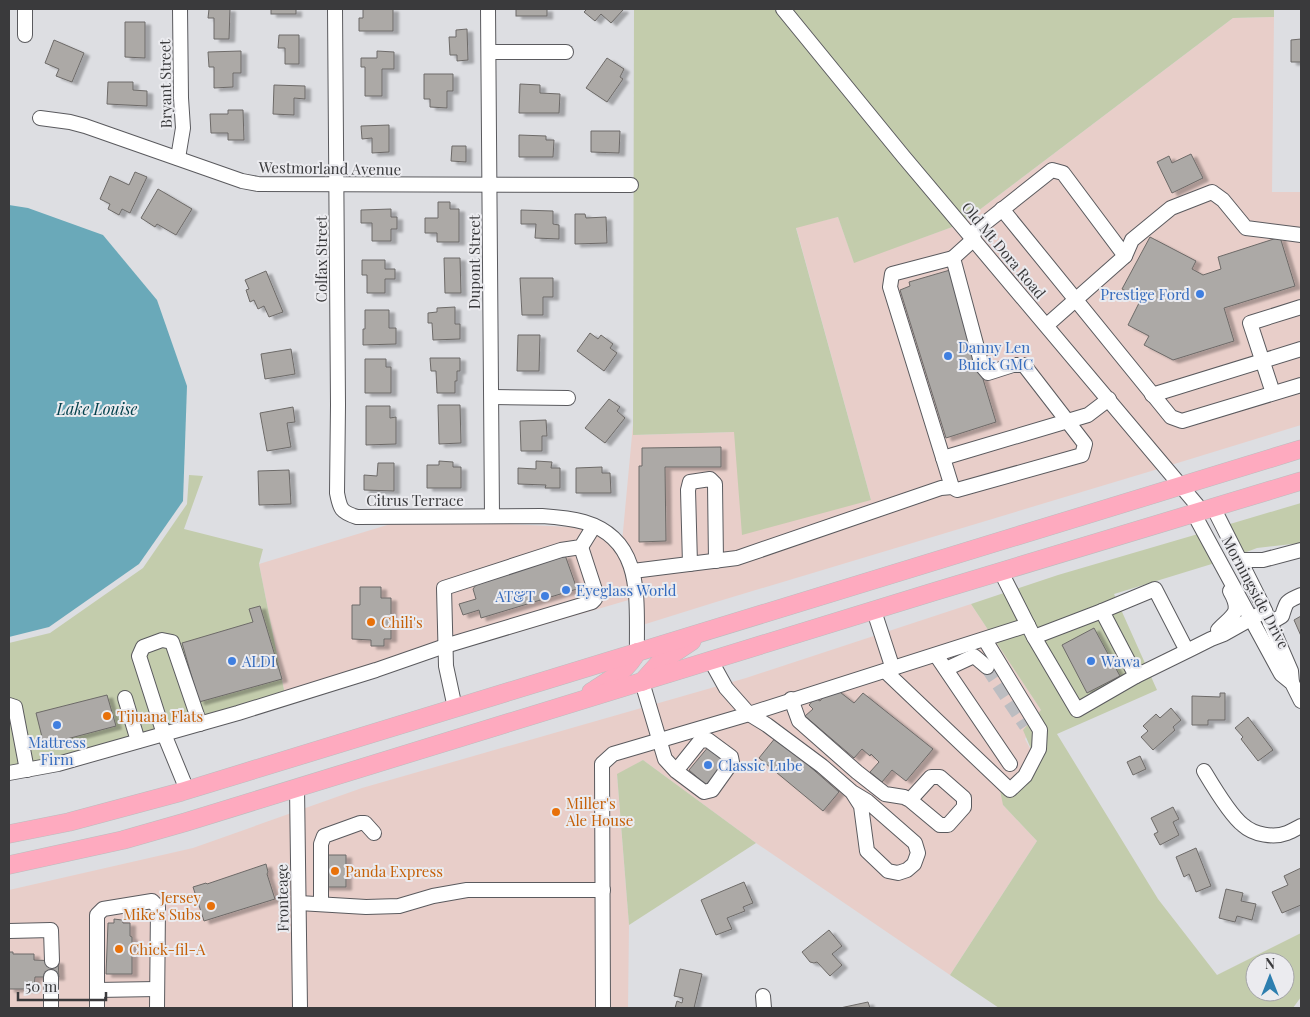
<svg xmlns="http://www.w3.org/2000/svg" width="1310" height="1017" font-family="'Playfair Display',serif">
<defs>
<filter id="shadow"><feDropShadow dx="5.5" dy="3" stdDeviation="1" flood-color="#0004"/></filter>
</defs>
<rect width="100%" height="100%" fill="#dddee2"/>
<g fill="#e8cec9">
<path d="M1274 17 1272 192H1301V425L1171 465 966 220 1233 18Z"/>
<path d="M838 217 854 262 955 226 1158 469 716 602 636 627 632 599 286 700 259 564 407 519 592 528 621 553 634 414V435L734 432 871 500 796 227Z"/>
<path d="M971 604 1041 710 1025 739 1034 756 1003 805 1037 841 950 975 756 843 643 760 617 775 629 925 628 1008H9V890L193 848 362 788 746 678Z"/>
</g>
<g fill="#c3ccac" fill-rule="evenodd">
<path d="M634 9H775L955 226 854 263 838 217 796 228 871 500 742 535 734 432 633 435Z"/>
<path d="M791 9H1274V17L1233 18 966 220Z"/>
<path d="M189 475 203 476 184 529 263 549 259 564 286 700 9 774V643L50 633 143 568 187 504Z"/>
<path d="M1301 503V543L1257 548 1244 553 1230 524Z"/>
<path d="M1198 534 1215 563 1114 594 1157 690 1057 734 1158 899 1217 975 1301 933V997L1293 1008H999L950 975 1037 841 1003 805 1000 790 1034 756 1023 730 1041 710 971 604 1058 575ZM1255 962H1285V992H1255Z"/>
<path d="M643 760 756 843 629 925 617 774Z"/>
</g>
<path fill="#6aa9b9" d="M9 205 28 208 103 235 157 300 187 386 183 501 139 564 49 627 9 637Z"/>
<g fill="#aca9a6" stroke="#6d6a68" filter="url(#shadow)">
<path d="M209 9H230L229 39H214V18H208Z"/>
<rect x="271" y="9" width="25" height="5"/>
<path d="M363 9H393V31H359V18H363Z"/>
<rect x="516" y="9" width="31" height="7"/>
<path d="M587 9H622L623 10 611 23 601 14 595 21 584 12Z"/>
<path d="M125 22H145V58L125 57Z"/>
<path d="M467 29 468 60 457 61V55H450L449 37H456V30Z"/>
<path d="M279 35H299V64H285V48H278Z"/>
<path d="M1301 39V62H1291V40Z"/>
<path d="M54 40 84 53 72 82 56 76 59 69 45 63Z"/>
<path d="M241 51V73H233V87L214 88V67H209L208 52Z"/>
<path d="M377 51 394 52V69H382V96H365V67H361V58H377Z"/>
<path d="M607 58 624 69 620 77 623 79 607 102 586 88Z"/>
<path d="M424 74H453V91H447V108L430 107V99H424Z"/>
<path d="M108 82H133V90L147 91V106L107 104Z"/>
<path d="M520 84 540 85V93L560 94 559 113H519Z"/>
<path d="M274 85 305 86V99L294 98V115L273 114Z"/>
<path d="M228 110H243L244 140H228V133H211L210 114H228Z"/>
<path d="M389 125V152L372 153V138L362 139 361 126Z"/>
<path d="M591 131H620L619 153 591 152Z"/>
<path d="M519 135 546 136V140H554L553 157H519Z"/>
<path d="M452 146H466V162L451 161Z"/>
<path d="M1191 154 1203 178 1172 193 1157 162 1169 156 1172 163Z"/>
<path d="M135 172 147 177 130 213 122 209 119 215 108 209 110 204 100 199 110 176 129 185Z"/>
<path d="M158 189 192 209 176 235 157 224 155 227 141 218Z"/>
<path d="M438 202H450V209H459V242H437V233H425V218H438Z"/>
<path d="M391 209V217H397V229H391V241H372V223H361V210Z"/>
<path d="M521 210 553 211V224L559 225V239L535 238 536 224H521Z"/>
<path d="M575 214H585L586 218 606 217 607 243 575 244Z"/>
<path d="M1150 237 1196 261 1192 269 1203 275 1221 269 1218 257 1280 237 1295 286 1224 308 1234 341 1173 360 1144 345 1149 336 1128 325 1141 299 1122 289Z"/>
<path d="M444 258H460L461 293H445Z"/>
<path d="M362 260H385V269H395V279H385V293H367V275H362Z"/>
<path d="M950 270 996 422 946 438 900 290 910 286 909 282Z"/>
<path d="M266 271 283 312 269 317 264 306 258 309 254 300 250 302 246 290 249 289 245 280Z"/>
<path d="M520 278H553V297H543V315H522Z"/>
<path d="M455 307V324H460V339L433 340 432 323H428V313L437 312V308Z"/>
<path d="M365 310H389V328H396V344L363 345V329H365Z"/>
<path d="M590 333 598 339 601 335 613 344 610 348 617 353 604 371 577 351Z"/>
<path d="M518 335H540L539 371H517Z"/>
<path d="M291 349 295 374 265 379 261 354Z"/>
<path d="M430 358H460V371H457V381H455V393H437L436 371H431Z"/>
<path d="M365 359H386V367H391V393H365Z"/>
<path d="M609 399 620 407 617 411 625 418 605 443 585 428Z"/>
<path d="M438 405H460L461 443 439 444Z"/>
<path d="M366 406H390V418L396 417V444L366 445Z"/>
<path d="M293 407 295 422 287 423 291 447 267 451 260 413Z"/>
<path d="M546 420 547 436H542V451H521L520 421Z"/>
<path d="M721 447V467H665L666 541 639 542V466H642V448Z"/>
<path d="M439 461 453 462V467H461V488H427V465H439Z"/>
<path d="M536 461 552 462 551 468H560V488H545L546 485 518 484V468L536 469Z"/>
<path d="M378 463H394V491L364 490V475L377 476Z"/>
<path d="M602 467V473H610L611 493H576V468Z"/>
<path d="M289 470 291 504 259 505 258 471Z"/>
<path d="M565 555 577 589 481 618 479 610 463 615 459 604 476 599 473 589 476 585 481 583 480 581Z"/>
<path d="M360 587H381V598H391V639H384V646H371V640L352 639V605H360Z"/>
<path d="M260 606 282 679 199 702 182 643 253 622 249 609Z"/>
<path d="M1301 616V636L1294 620Z"/>
<path d="M1094 628 1120 676 1087 693 1062 645Z"/>
<path d="M836 689 854 703 863 693 933 749 906 781 892 770 882 782 870 772 879 762 871 754 870 756 862 749 854 758 805 716 813 709 809 705 815 698 820 701 825 695 827 697Z"/>
<path d="M1220 693H1225V720H1208V725H1192V696L1220 697Z"/>
<path d="M107 695 116 726 44 745 36 713Z"/>
<path d="M1171 708 1181 720 1173 727 1175 730 1153 750 1141 737 1148 731 1143 726 1156 714 1160 718Z"/>
<path d="M1248 717 1273 750 1258 761 1241 739 1243 737 1235 728Z"/>
<path d="M776 737 839 792 823 811 759 758Z"/>
<path d="M709 746 727 760 706 785 689 770Z"/>
<path d="M1140 756 1146 769 1133 775 1127 762Z"/>
<path d="M1173 807 1179 819 1173 822 1179 835 1160 845 1154 834 1158 832 1151 818Z"/>
<path d="M1196 848 1211 886 1196 892 1189 874 1184 877 1176 857Z"/>
<path d="M324 855H346V887H323Z"/>
<path d="M266 864 268 872 267 874 275 899 204 921 193 887 206 883 207 884Z"/>
<path d="M1301 868V905L1282 913 1272 892 1288 885 1284 876Z"/>
<path d="M744 882 753 903 743 907 745 911 727 918 732 929 716 935 701 900Z"/>
<path d="M1226 889 1243 893 1241 901 1256 904 1252 920 1237 916 1235 922 1219 918Z"/>
<path d="M114 919 122 920 123 923H130V936L132 937V974H106L108 923H114Z"/>
<path d="M829 930 842 946 832 954 842 965 830 976 817 962 814 963 810 962 802 952Z"/>
<path d="M9 952H13V954H34V960L58 961 59 977H35L34 989H9Z"/>
<path d="M680 969 702 974 694 1008H675L677 1001 682 1003 683 998 674 996Z"/>
<path d="M868 1002 870 1008H839H840Z"/>
</g>
<g fill="none" stroke-linecap="round" stroke-linejoin="round">
<path stroke="#bcbdc1" stroke-width="14" stroke-dasharray="14 7" stroke-linecap="butt" d="M987 667 1026 726"/>
<g stroke="#5a5a5e" stroke-width="16">
<g id="minor">
<path d="M25 9V35"/>
<path d="M335 9 338 405 337 493C340 509 341 512 357 517L542 516C556 517 570 518 584 522 645 540 636 601 637 652"/>
<path d="M488 9 492 516"/>
<path d="M783 9 903 156 1202 511"/>
<path d="M489 52H566"/>
<path d="M40 118 70 122 85 126 242 181 258 184 631 185"/>
<path d="M178 158 183 128 181 98 180 9"/>
<path d="M1002 209 1171 417 1182 421 1301 385"/>
<path d="M970 235 1052 170 1063 173 1125 256"/>
<path d="M1047 325 1125 256 1132 240 1171 208 1212 192 1223 200 1246 228 1301 235"/>
<path d="M1273 393 1250 323 1301 307"/>
<path d="M1152 395 1301 349"/>
<path d="M492 397 568 398"/>
<path d="M943 458 1088 415 1109 399"/>
<path d="M952 487 890 287 892 274 953 258"/>
<path d="M1213 507 1262 604 1291 671 1292 683"/>
<path d="M1194 514 1281 674 1292 683 1301 701"/>
<path d="M1241 560H1263L1301 550"/>
<path d="M690 564 688 490 690 482 710 479 715 484 716 561"/>
<path d="M633 571 737 558 941 488 952 487 957 490 1082 455 1085 444 1024 365H1013L988 373 982 366 953 258 974 239"/>
<path d="M1001 572 1034 637 1102 611"/>
<path d="M874 611 893 669"/>
<path d="M1270 623 1282 616C1287 600 1286 602 1301 595"/>
<path d="M1218 630C1232 615 1243 614 1230 591"/>
<path d="M1034 637 1077 710 1136 676"/>
<path d="M1187 651 1136 676 1102 611 1155 589 1187 651 1211 639 1224 634 1265 611"/>
<path d="M936 655 1010 764"/>
<path d="M711 661 726 688 749 714 767 725 822 766 852 792 861 806 867 851 888 871 898 873 907 870 914 864 918 853 915 843 867 801 852 792"/>
<path d="M946 669 974 656 987 667"/>
<path d="M885 671 1010 790 1025 776 1039 749 1040 730 985 640"/>
<path d="M642 682 665 759 676 771 704 792 712 790 732 762 731 757 708 740 700 741 676 771"/>
<path d="M125 698 138 741"/>
<path d="M791 699 799 721 857 772 885 794 904 797 910 800 940 825H948L964 807V798L940 777H931L910 800"/>
<path d="M9 705 15 707 27 770"/>
<path d="M455 708 446 666 444 588 561 550 581 547 594 526"/>
<path d="M1204 771C1213 786 1230 815 1243 825 1254 835 1274 838 1287 833 1292 831 1297 828 1301 826"/>
<path d="M9 773 58 764 238 713 376 670 445 646 592 602 595 599V590L581 547"/>
<path d="M297 788 300 1008"/>
<path d="M187 790 164 734 139 656 143 647 162 640 172 642 200 724"/>
<path d="M299 903 366 907 399 906 433 896 467 890H603"/>
<path d="M321 904V844L324 836 360 823H365L374 833"/>
<path d="M9 931 51 930 52 961"/>
<path d="M97 990 157 989"/>
<path d="M763 996 764 1008"/>
<path d="M51 1008V977"/>
<path d="M97 1008V915L103 909 152 901 158 907 157 1008"/>
<path d="M603 1008 602 764 613 754 749 714 1028 625"/>
</g>
</g>
<g stroke="#bcbcbd" stroke-width="19">
<g id="major">
<path d="M642 682 659 663 692 641"/>
<path d="M591 692C609 680 627 671 637 652"/>
<path d="M9 834 69 822 181 792 1301 449"/>
<path d="M9 865 123 840 186 822 933 592 1301 481"/>
</g>
</g>
<use href="#minor" stroke="#fff" stroke-width="14"/>
<use href="#major" stroke="#feaabf" stroke-width="18"/>
</g>
<g fill="#3f7fe0" stroke="#ebebef" stroke-width="2">
<circle cx="1200" cy="294" r="5"/>
<circle cx="948" cy="356" r="5"/>
<circle cx="566" cy="590" r="5"/>
<circle cx="545" cy="596" r="5"/>
<circle cx="232" cy="661" r="5"/>
<circle cx="1091" cy="661" r="5"/>
<circle cx="57" cy="725" r="5"/>
<circle cx="708" cy="765" r="5"/>
</g>
<g fill="#e8710a" stroke="#ebebef" stroke-width="2">
<circle cx="371" cy="622" r="5"/>
<circle cx="107" cy="716" r="5"/>
<circle cx="556" cy="812" r="5"/>
<circle cx="335" cy="871" r="5"/>
<circle cx="211" cy="906" r="5"/>
<circle cx="119" cy="949" r="5"/>
</g>
<g text-anchor="middle" dominant-baseline="central" stroke-width="4" stroke-linejoin="round" paint-order="stroke">
<g font-size="15" fill="#3a3a3c" stroke="#ebebef">
<text transform="translate(165 84) rotate(-91)">Bryant Street</text>
<text transform="translate(330 168) rotate(1)">Westmorland Avenue</text>
<text transform="translate(1004 250) rotate(50)">Old Mt Dora Road</text>
<text transform="translate(321 259) rotate(-90)">Colfax Street</text>
<text transform="translate(474 262) rotate(-90)">Dupont Street</text>
<text x="415" y="500">Citrus Terrace</text>
<text transform="translate(1256 592) rotate(62)">Morningside Drive</text>
<text transform="translate(282 898) rotate(-91)">Fronteage</text>
</g>
<g font-size="15" fill="#366cbe" stroke="#ebebef" text-anchor="start">
<text x="1190" y="294" text-anchor="end">Prestige Ford</text>
<text x="958" y="347">Danny Len<tspan x="958" dy="17">Buick GMC</tspan></text>
<text x="576" y="590">Eyeglass World</text>
<text x="535" y="596" text-anchor="end">AT&amp;T</text>
<text x="242" y="661">ALDI</text>
<text x="1101" y="661">Wawa</text>
<text x="57" y="742" text-anchor="middle">Mattress<tspan x="57" dy="17">Firm</tspan></text>
<text x="718" y="765">Classic Lube</text>
</g>
<g font-size="15" fill="#c56008" stroke="#ebebef" text-anchor="start">
<text x="381" y="622">Chili's</text>
<text x="117" y="716">Tijuana Flats</text>
<text x="566" y="803">Miller's<tspan x="566" dy="17">Ale House</tspan></text>
<text x="345" y="871">Panda Express</text>
<text x="201" y="897" text-anchor="end">Jersey<tspan x="201" dy="17">Mike's Subs</tspan></text>
<text x="129" y="949">Chick-fil-A</text>
</g>
<g font-size="16" font-style="italic" fill="#03404c" stroke="#ebebef">
<text x="97" y="408">Lake Louise</text>
</g>
</g>
<rect width="1310" height="1017" fill="none" stroke="#3a3a3c" stroke-width="20"/>
<g transform="translate(1270 977)"><circle r="24" fill="#ebebef" stroke="#a4a4a7"/>
<path d="M0-4L9 19L0 12L-9 19Z" fill="#2d7eaf"/>
<text y="-8" font-size="14" font-weight="bold" text-anchor="middle" fill="#3a3a3c">N</text>
</g>
<path d="M18 992v8h88v-8" fill="none" stroke="#3a3a3c" stroke-width="2.5"/>
<text x="25" y="992" font-size="15" fill="#3a3a3c" stroke="#ebebef" stroke-width="4" paint-order="stroke">50 m</text>
</svg>
